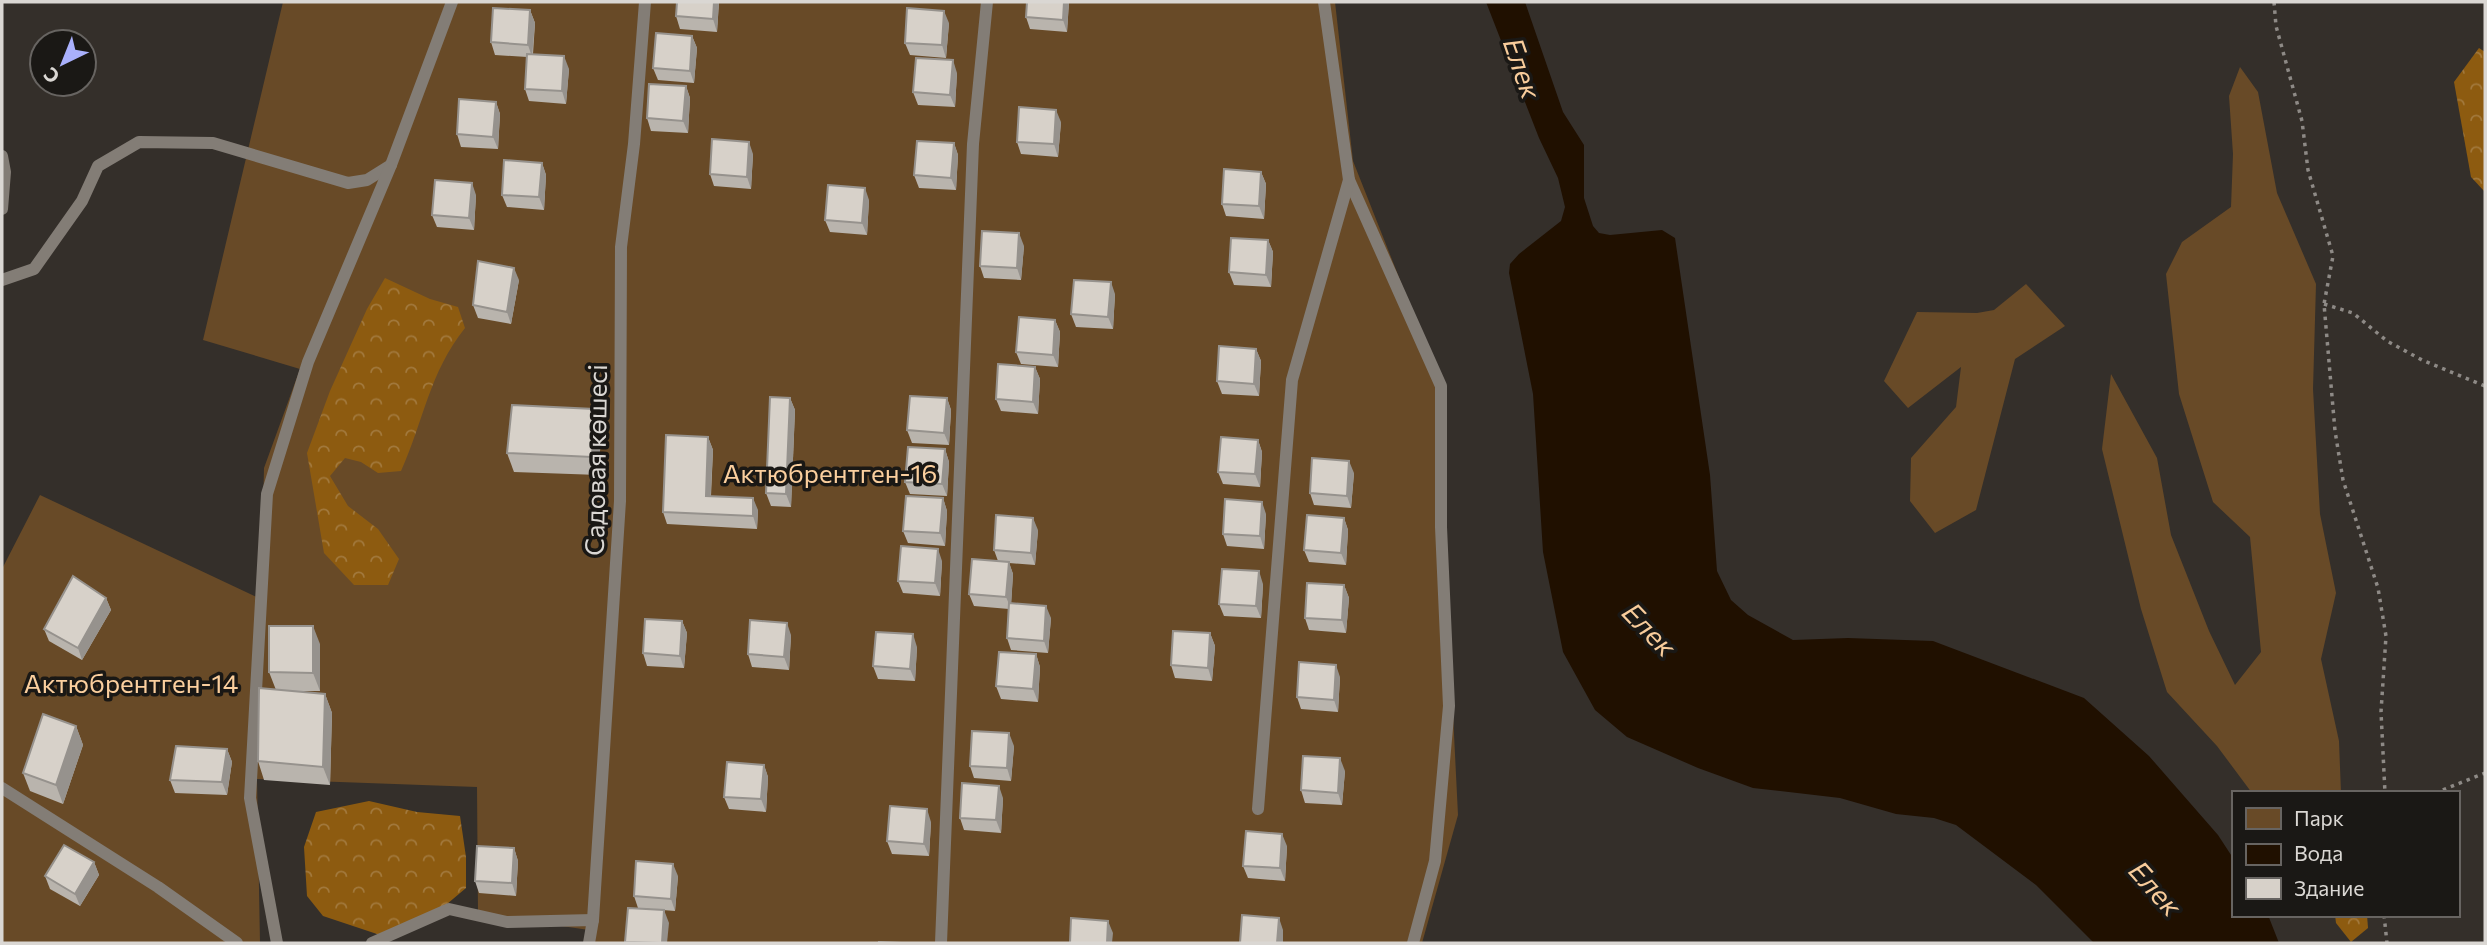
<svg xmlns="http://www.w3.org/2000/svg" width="2487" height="945" font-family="Commissioner,sans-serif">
<defs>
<pattern id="forest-crowns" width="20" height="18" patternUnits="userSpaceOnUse" patternTransform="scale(1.75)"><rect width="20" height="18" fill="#8d5b10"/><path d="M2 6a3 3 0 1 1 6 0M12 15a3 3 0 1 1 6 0" fill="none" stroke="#a2793d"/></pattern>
</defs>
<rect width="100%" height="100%" fill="#342f2a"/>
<g fill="#684a27">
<path d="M283 2H1335L1353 161 1436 371 1458 815 1422 943H591L589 930 478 914 477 787 257 779 260 943H2V569L40 495 261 599 264 468 300 369 203 340Z"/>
<path d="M2240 67 2258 92 2277 193 2316 284 2313 389 2320 514 2336 593 2321 659 2339 741 2341 793H2252L2217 746 2167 692 2141 609 2102 449 2111 374 2157 458 2171 535 2209 631 2235 685 2261 652 2250 537 2213 502 2179 394 2166 274 2182 242 2231 207 2233 154 2229 96Z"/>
<path d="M2026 284 2065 326 2015 359 1976 510 1935 533 1910 501 1911 458 1956 407 1961 367 1908 408 1884 381 1917 312 1977 313 1994 310Z"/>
</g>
<g fill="url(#forest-crowns)">
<path d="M2479 48 2485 52V192L2471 177 2454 82Z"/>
<path d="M385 278 430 299 458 307 465 328C429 373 424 420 401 471L378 473 361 462 345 458 330 476 348 506 378 529 399 559 388 585H354L324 553 307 453 330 391 367 309Z"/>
<path d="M369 801 417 812 460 816 466 857V888L434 915 380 935 323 916 307 896 304 847 316 812Z"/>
<path d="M2335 915H2367L2368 928 2351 942 2336 923Z"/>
</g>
<path fill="#201000" d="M1486 2H1525L1563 112 1584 145V198L1593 226 1599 233 1610 235 1662 230 1675 238 1710 475 1717 571 1731 600 1748 615 1793 640 1848 638 1933 641 2084 698 2149 756 2218 835 2233 858V915H2268L2279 943H2094L2036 885 1956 825 1934 818 1896 814 1840 798 1753 788 1698 768 1627 737 1595 710 1563 652 1543 552 1533 394 1509 273 1510 264 1519 254 1561 221 1565 207 1558 178 1539 138Z"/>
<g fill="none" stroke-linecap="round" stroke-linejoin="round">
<g stroke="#8e8a86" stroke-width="3.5" stroke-dasharray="3.5 5" stroke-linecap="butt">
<path d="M2274 2 2276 26 2302 121 2308 170 2333 256 2324 304 2335 431 2343 480 2378 588 2386 636 2381 712 2385 793"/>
<path d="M2324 304 2353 313 2387 341 2422 360 2485 386"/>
<path d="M2435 793 2485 773"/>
<path d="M2384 915 2387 943"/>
</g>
<g stroke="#837d76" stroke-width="12">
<path d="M2 156 5 172 2 209"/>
<path d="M1349 180 1441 386V527L1449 706 1435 861 1413 943"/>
<path d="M2 280 34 269 82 201 98 166 139 142 213 143 348 183 367 180 391 165"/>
<path d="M2 788 158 887 237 943"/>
<path d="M1258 809 1292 380 1349 180 1324 2"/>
<path d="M593 920 620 501 621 247 634 144 645 2"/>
<path d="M277 943 250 798 267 494 308 362 391 165 452 2"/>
<path d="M372 943 449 909 507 922 593 920 589 943"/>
<path d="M941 943 973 144 987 2"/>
</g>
</g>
<g fill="#b9b4ad">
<path d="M719 2 717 32 680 29 676 16Z"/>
<path d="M1027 2H1069L1067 32 1030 29 1026 17Z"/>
<path d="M530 10 535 23 533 54 569 69 566 104 529 101 525 89 527 57 495 55 491 42Z"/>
<path d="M949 23 946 58 910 55 905 43Z"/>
<path d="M692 36 697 48 694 83 658 80 653 68Z"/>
<path d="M957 73 955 107 918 105 913 92Z"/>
<path d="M686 86 690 98 688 133 651 131 647 118Z"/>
<path d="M496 102 500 114 498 149 461 147 457 134Z"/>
<path d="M1061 122 1058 157 1021 154 1017 142Z"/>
<path d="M954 143 958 155 956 190 919 188 914 175Z"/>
<path d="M753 154 751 189 714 186 710 174Z"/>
<path d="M542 163 546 175 544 210 507 207 502 195Z"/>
<path d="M1261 172 1266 184 1264 219 1226 216 1222 204Z"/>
<path d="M476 195 474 230 437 227 432 215Z"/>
<path d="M869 200 867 235 830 232 825 220Z"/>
<path d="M1268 240 1273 252 1271 287 1234 285 1229 272Z"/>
<path d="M1024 246 1021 280 984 278 980 266Z"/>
<path d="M519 280 511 324 478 318 473 305Z"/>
<path d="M1115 294 1113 329 1076 327 1071 314Z"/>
<path d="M1055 320 1060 332 1058 367 1021 364 1016 352Z"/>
<path d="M1256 349 1261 361 1259 396 1222 394 1217 381Z"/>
<path d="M1035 367 1040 379 1038 414 1001 411 996 399Z"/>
<path d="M790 398 795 410 791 507 771 506 766 493Z"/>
<path d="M947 398 951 410 949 445 912 443 907 430Z"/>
<path d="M601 428 599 475 514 472 507 453Z"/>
<path d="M708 437 713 450 711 496 758 510 757 529 667 524 663 512Z"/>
<path d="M1258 440 1262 452 1260 487 1223 484 1218 472Z"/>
<path d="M945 449 949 462 947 496 910 494 905 482Z"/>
<path d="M1354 473 1351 508 1314 505 1310 493Z"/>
<path d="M943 498 947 511 945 546 908 543 903 531Z"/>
<path d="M1266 514 1264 549 1227 546 1223 534Z"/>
<path d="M1344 518 1348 530 1346 565 1309 562 1304 550Z"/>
<path d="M1038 530 1035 565 1009 563 1013 574 1011 603 1051 618 1048 653 1011 650 1007 638 1009 609 974 606 969 594 998 561 994 550Z"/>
<path d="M942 561 940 596 903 593 898 581Z"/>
<path d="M1263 584 1261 618 1224 616 1219 604Z"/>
<path d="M1344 585 1349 598 1346 633 1309 630 1305 618Z"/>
<path d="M106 598 111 610 82 660 49 641 44 629Z"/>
<path d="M682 621 687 633 684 668 647 666 643 653Z"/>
<path d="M1210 633 1215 646 1212 681 1175 678 1171 665Z"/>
<path d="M791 635 789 670 752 667 748 654Z"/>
<path d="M320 644V691H286L325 694 332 713 330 785 264 780 258 761 276 690 269 672Z"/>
<path d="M917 647 915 681 878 679 873 666Z"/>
<path d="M1036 654 1040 667 1038 702 1001 699 996 686Z"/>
<path d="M1340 677 1338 712 1301 709 1297 697Z"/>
<path d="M76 726 83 745 63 804 30 791 23 773Z"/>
<path d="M1014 746 1011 781 974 778 970 766Z"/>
<path d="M227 749 232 762 227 795 175 793 170 780Z"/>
<path d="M764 765 768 777 766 812 729 809 724 797Z"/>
<path d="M1345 771 1342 805 1305 803 1301 790Z"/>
<path d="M1003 798 1001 833 964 830 960 818Z"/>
<path d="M931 822 929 856 892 854 887 841Z"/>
<path d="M1287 846 1285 881 1248 878 1243 866Z"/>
<path d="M514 848 518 861 516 896 479 893 475 881Z"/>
<path d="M94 862 99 875 80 906 50 889 45 876Z"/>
<path d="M678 876 675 911 638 908 634 896Z"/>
</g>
<g fill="#96928d">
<path d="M714 2H719L717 32 713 19Z"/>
<path d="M1064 2H1069L1067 32 1063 20Z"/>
<path d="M530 10 535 23 532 57 528 45Z"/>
<path d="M944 11 949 23 946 58 942 45Z"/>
<path d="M692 36 697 48 694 83 690 71Z"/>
<path d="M564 56 569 69 566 104 562 91Z"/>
<path d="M953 60 957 73 955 107 950 95Z"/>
<path d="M686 86 690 98 688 133 683 121Z"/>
<path d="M496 102 500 114 498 149 493 137Z"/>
<path d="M1056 110 1061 122 1058 157 1054 144Z"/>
<path d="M749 142 753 154 751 189 747 177Z"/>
<path d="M954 143 958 155 956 190 951 178Z"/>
<path d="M542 163 546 175 544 210 539 197Z"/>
<path d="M1261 172 1266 184 1264 219 1259 206Z"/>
<path d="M472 183 476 195 474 230 469 218Z"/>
<path d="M865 188 869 200 867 235 862 223Z"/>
<path d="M1019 233 1024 246 1021 280 1017 268Z"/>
<path d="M1268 240 1273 252 1271 287 1266 275Z"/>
<path d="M514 268 519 280 511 324 507 312Z"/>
<path d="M1111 282 1115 294 1113 329 1108 317Z"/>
<path d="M1055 320 1060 332 1058 367 1053 355Z"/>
<path d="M1256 349 1261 361 1259 396 1254 384Z"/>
<path d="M1035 367 1040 379 1038 414 1033 402Z"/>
<path d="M790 398 795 410 791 507 786 494Z"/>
<path d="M947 398 951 410 949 445 944 433Z"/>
<path d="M594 409 601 428 599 475 592 457Z"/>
<path d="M708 437 713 450 710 508 706 496Z"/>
<path d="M1258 440 1262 452 1260 487 1255 474Z"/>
<path d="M945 449 949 462 947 496 942 484Z"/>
<path d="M1349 461 1354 473 1351 508 1347 496Z"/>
<path d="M753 498 758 510 757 529 753 516Z"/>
<path d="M943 498 947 511 945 546 940 533Z"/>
<path d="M1262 502 1266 514 1264 549 1260 536Z"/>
<path d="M1033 518 1038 530 1035 565 1031 553Z"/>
<path d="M1344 518 1348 530 1346 565 1341 553Z"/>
<path d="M938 549 942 561 940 596 935 583Z"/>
<path d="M1009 562 1013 574 1011 609 1006 597Z"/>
<path d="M1259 571 1263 584 1261 618 1256 606Z"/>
<path d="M1344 585 1349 598 1346 633 1342 620Z"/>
<path d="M106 598 111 610 82 660 78 648Z"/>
<path d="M1046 606 1051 618 1048 653 1044 641Z"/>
<path d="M682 621 687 633 684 668 680 656Z"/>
<path d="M787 623 791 635 789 670 784 657Z"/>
<path d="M313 626 320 644V691L313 673Z"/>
<path d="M1210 633 1215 646 1212 681 1208 668Z"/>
<path d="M913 634 917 647 915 681 910 669Z"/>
<path d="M1036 654 1040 667 1038 702 1033 689Z"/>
<path d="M1336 665 1340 677 1338 712 1334 700Z"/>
<path d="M325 694 332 713 330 785 323 767Z"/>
<path d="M76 726 83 745 63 804 56 785Z"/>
<path d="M1009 733 1014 746 1011 781 1007 768Z"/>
<path d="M227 749 232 762 227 795 222 782Z"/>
<path d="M1340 758 1345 771 1342 805 1338 793Z"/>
<path d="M764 765 768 777 766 812 761 799Z"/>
<path d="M999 786 1003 798 1001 833 996 820Z"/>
<path d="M927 809 931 822 929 856 924 844Z"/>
<path d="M1282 834 1287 846 1285 881 1280 868Z"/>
<path d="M514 848 518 861 516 896 512 883Z"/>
<path d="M94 862 99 875 80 906 75 894Z"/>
<path d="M673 864 678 876 675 911 671 899Z"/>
<path d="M664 910 669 923 667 943H662Z"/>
<path d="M1279 918 1283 930V943H1277Z"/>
<path d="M1108 921 1113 933 1112 943H1107Z"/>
</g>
<g fill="#d7d1c9" stroke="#96928d" stroke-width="2">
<path d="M677 2H714L713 19 676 16Z"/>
<path d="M1027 2H1064L1063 20 1026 17Z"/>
<path d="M493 8 530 10 528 45 491 42Z"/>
<path d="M907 8 944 11 942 45 905 43Z"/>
<path d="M656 33 692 36 690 71 653 68Z"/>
<path d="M527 54 564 56 562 91 525 89Z"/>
<path d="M916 58 953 60 950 95 913 92Z"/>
<path d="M649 84 686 86 683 121 647 118Z"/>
<path d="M459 99 496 102 493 137 457 134Z"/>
<path d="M1019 107 1056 110 1054 144 1017 142Z"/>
<path d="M712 139 749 142 747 177 710 174Z"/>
<path d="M917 141 954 143 951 178 914 175Z"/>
<path d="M504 160 542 163 539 197 502 195Z"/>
<path d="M1224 169 1261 172 1259 206 1222 204Z"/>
<path d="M435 180 472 183 469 218 432 215Z"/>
<path d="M828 185 865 188 862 223 825 220Z"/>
<path d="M982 231 1019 233 1017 268 980 266Z"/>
<path d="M1231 238 1268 240 1266 275 1229 272Z"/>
<path d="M478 261 514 268 507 312 473 305Z"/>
<path d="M1074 280 1111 282 1108 317 1071 314Z"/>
<path d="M1019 317 1055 320 1053 355 1016 352Z"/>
<path d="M1219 346 1256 349 1254 384 1217 381Z"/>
<path d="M998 364 1035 367 1033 402 996 399Z"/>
<path d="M910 396 947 398 944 433 907 430Z"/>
<path d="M770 397 790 398 786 494 766 493Z"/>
<path d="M512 405 594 409 592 457 507 453Z"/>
<path d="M666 435 708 437 706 496 753 498V516L663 512Z"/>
<path d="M1221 437 1258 440 1255 474 1218 472Z"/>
<path d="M908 447 945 449 942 484 905 482Z"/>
<path d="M1312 458 1349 461 1347 496 1310 493Z"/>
<path d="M906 496 943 498 940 533 903 531Z"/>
<path d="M1225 499 1262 502 1260 536 1223 534Z"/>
<path d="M996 515 1033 518 1031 553 994 550Z"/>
<path d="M1307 515 1344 518 1341 553 1304 550Z"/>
<path d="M901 546 938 549 935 583 898 581Z"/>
<path d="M972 559 1009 562 1006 597 969 594Z"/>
<path d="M1222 569 1259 571 1256 606 1219 604Z"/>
<path d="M73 576 106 598 78 648 44 629Z"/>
<path d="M1307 583 1344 585 1342 620 1305 618Z"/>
<path d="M1009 603 1046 606 1044 641 1007 638Z"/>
<path d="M645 619 682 621 680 656 643 653Z"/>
<path d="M750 620 787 623 784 657 748 654Z"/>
<path d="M269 626H313V673L269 672Z"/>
<path d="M1173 631 1210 633 1208 668 1171 665Z"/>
<path d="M876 632 913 634 910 669 873 666Z"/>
<path d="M999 652 1036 654 1033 689 996 686Z"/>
<path d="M1299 662 1336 665 1334 700 1297 697Z"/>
<path d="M259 688 325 694 323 767 258 761Z"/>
<path d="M43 714 76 726 56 785 23 773Z"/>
<path d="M972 731 1009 733 1007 768 970 766Z"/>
<path d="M176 746 227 749 222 782 170 780Z"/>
<path d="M1303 756 1340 758 1338 793 1301 790Z"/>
<path d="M727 762 764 765 761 799 724 797Z"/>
<path d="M962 783 999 786 996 820 960 818Z"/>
<path d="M890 806 927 809 924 844 887 841Z"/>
<path d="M1246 831 1282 834 1280 868 1243 866Z"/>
<path d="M64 845 94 862 75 894 45 876Z"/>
<path d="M477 846 514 848 512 883 475 881Z"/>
<path d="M636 861 673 864 671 899 634 896Z"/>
<path d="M628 908 664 910 662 943 625 942Z"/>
<path d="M1242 915 1279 918 1277 943H1240Z"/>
<path d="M1071 918 1108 921 1107 943H1070Z"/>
<path d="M879 942 902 943H879Z"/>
</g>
<g text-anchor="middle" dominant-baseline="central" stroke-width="7" stroke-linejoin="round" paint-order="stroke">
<g font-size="26" fill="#dad7d3" stroke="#1a1815">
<text transform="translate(595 460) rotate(-89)">Садовая көшесі</text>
</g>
<g font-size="26" fill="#fbcf9e" stroke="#1a1815">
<text x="830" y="472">Актюбрентген-16</text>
<text x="131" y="682">Актюбрентген-14</text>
</g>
<g font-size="28" font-style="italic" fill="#f8cc9b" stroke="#1a1815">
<text transform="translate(1523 68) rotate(71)">Елек</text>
<text transform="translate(1650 629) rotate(46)">Елек</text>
<text transform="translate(2156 888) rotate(48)">Елек</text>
</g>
</g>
<rect width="2487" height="945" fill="none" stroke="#dad7d3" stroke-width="7"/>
<rect x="2232" y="791" width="228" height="126" fill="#1a1815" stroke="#676461" stroke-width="2"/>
<rect x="2246" y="808" width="35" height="21" fill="#684a27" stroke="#676461" stroke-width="2"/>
<text x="2294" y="826" font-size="21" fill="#dad7d3">Парк</text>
<rect x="2246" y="844" width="35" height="21" fill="#201000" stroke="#676461" stroke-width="2"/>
<text x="2294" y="861" font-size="21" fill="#dad7d3">Вода</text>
<rect x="2246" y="878" width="35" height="21" fill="#d7d1c9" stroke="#676461" stroke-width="2"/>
<text x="2294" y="896" font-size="21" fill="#dad7d3">Здание</text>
<g transform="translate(63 63) rotate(223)"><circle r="33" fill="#1a1815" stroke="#676461" stroke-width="2"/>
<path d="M0-5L12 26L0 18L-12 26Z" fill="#a9b0fc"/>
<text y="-10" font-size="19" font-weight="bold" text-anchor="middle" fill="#dad7d3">С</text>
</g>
</svg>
